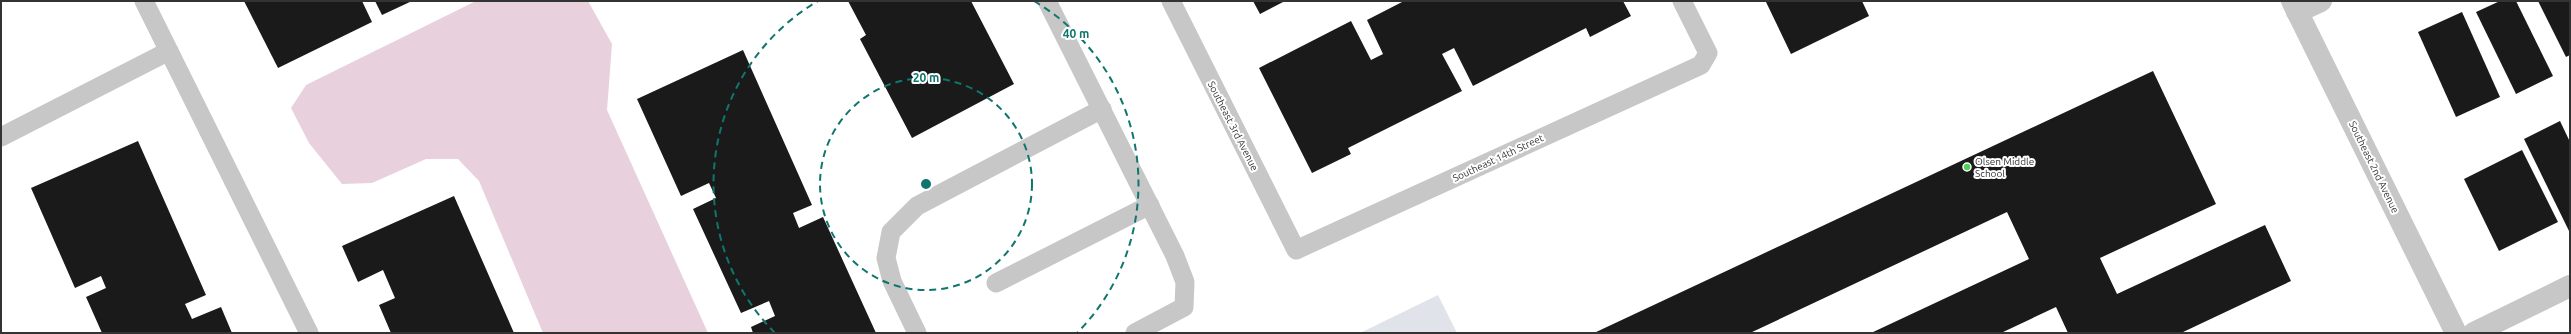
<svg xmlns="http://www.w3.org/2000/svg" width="2571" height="334" font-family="Ubuntu,sans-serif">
<rect width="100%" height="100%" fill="#fff"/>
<path fill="#e0e4ea" d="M1438 295 1457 333H1360Z"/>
<path fill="#e8d0dc" d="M476 1H588L612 44 607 110 708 333H543L479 181 458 159H426L372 183 342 184 309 143 291 108 306 85Z"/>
<g fill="#1a1a1a">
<path d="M244 1H362L372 22 278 68Z"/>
<path d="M375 1H412L382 15Z"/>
<path d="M848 1H971L1014 84 912 138 860 39 866 35Z"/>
<path d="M1253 1H1285L1260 14Z"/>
<path d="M1404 1H1623L1631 16 1590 37 1586 28 1473 86 1454 48 1442 54 1462 91 1348 148 1351 154 1312 173 1259 68 1351 21 1371 60 1383 54 1367 20Z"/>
<path d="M1768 1H1862L1869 16 1791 54 1766 2Z"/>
<path d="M2500 1H2516L2553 76 2516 94 2476 12Z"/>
<path d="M2538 1H2570V55L2566 57Z"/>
<path d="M2462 12 2500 97 2456 117 2418 32Z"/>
<path d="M743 50 812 205 793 213 799 228 823 217 876 333H753L751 327 775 316 769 301 741 313 693 209 716 198 709 183 681 196 637 99Z"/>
<path d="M2153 71 2216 204 2100 258 2117 294 2265 225 2291 281 2181 333H2068L2056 307 2001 333H1871L2029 259 2007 212 1750 333H1594Z"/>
<path d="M2560 121 2570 142V233L2524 139Z"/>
<path d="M138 141 206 295 185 304 192 319 221 307 232 333H102L86 297 106 288 101 276 75 288 31 188Z"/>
<path d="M2522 150 2558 222 2499 251 2464 179Z"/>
<path d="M454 196 514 333H391L379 305 395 298 383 270 358 282 342 246Z"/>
</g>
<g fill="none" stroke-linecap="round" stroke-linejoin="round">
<g stroke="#c7c7c7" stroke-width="19">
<path d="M144 1 309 333"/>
<path d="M1047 1 1175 256 1185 282 1184 307 1135 333"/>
<path d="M1171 1 1296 250 1701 65 1708 53 1682 1"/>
<path d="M1 137 169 51"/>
<path d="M996 283 1150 205"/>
<path d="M917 333 892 281 886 258 891 232 917 206 1102 109"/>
</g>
<g stroke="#c7c7c7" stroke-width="22">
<path d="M2292 1 2456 333"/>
<path d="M2297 12 2321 1"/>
<path d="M2474 333 2570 286"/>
</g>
</g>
<g fill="none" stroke="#0f766e" stroke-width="2" stroke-dasharray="7 5">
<circle cx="926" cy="184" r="106"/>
<path d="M775 333A212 212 0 0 1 818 1M1034 1A212 212 0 0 1 1077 333"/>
</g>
<circle fill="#4dd257" stroke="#fff" stroke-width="1.5" cx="1967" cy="167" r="4"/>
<g text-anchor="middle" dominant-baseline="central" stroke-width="4" stroke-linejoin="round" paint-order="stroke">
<g font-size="10" fill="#333" stroke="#fff">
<text transform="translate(1233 126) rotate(63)">Southeast 3rd Avenue</text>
<text transform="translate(1498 158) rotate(-25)">Southeast 14th Street</text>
<text transform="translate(2374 167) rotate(64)">Southeast 2nd Avenue</text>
</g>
<g font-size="10" fill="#333" stroke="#fff" text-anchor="start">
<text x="1975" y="161">Olsen Middle<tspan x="1975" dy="12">School</tspan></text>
</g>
</g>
<circle cx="926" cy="184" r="6" fill="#0f766e" stroke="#fff" stroke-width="2"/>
<g font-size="12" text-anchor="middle" font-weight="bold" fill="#0f766e" stroke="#fff" stroke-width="4" stroke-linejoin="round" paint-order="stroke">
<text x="1076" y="38">40 m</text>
<text x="926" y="82">20 m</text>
</g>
<rect width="2571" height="334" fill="none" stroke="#333333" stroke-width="4"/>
</svg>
